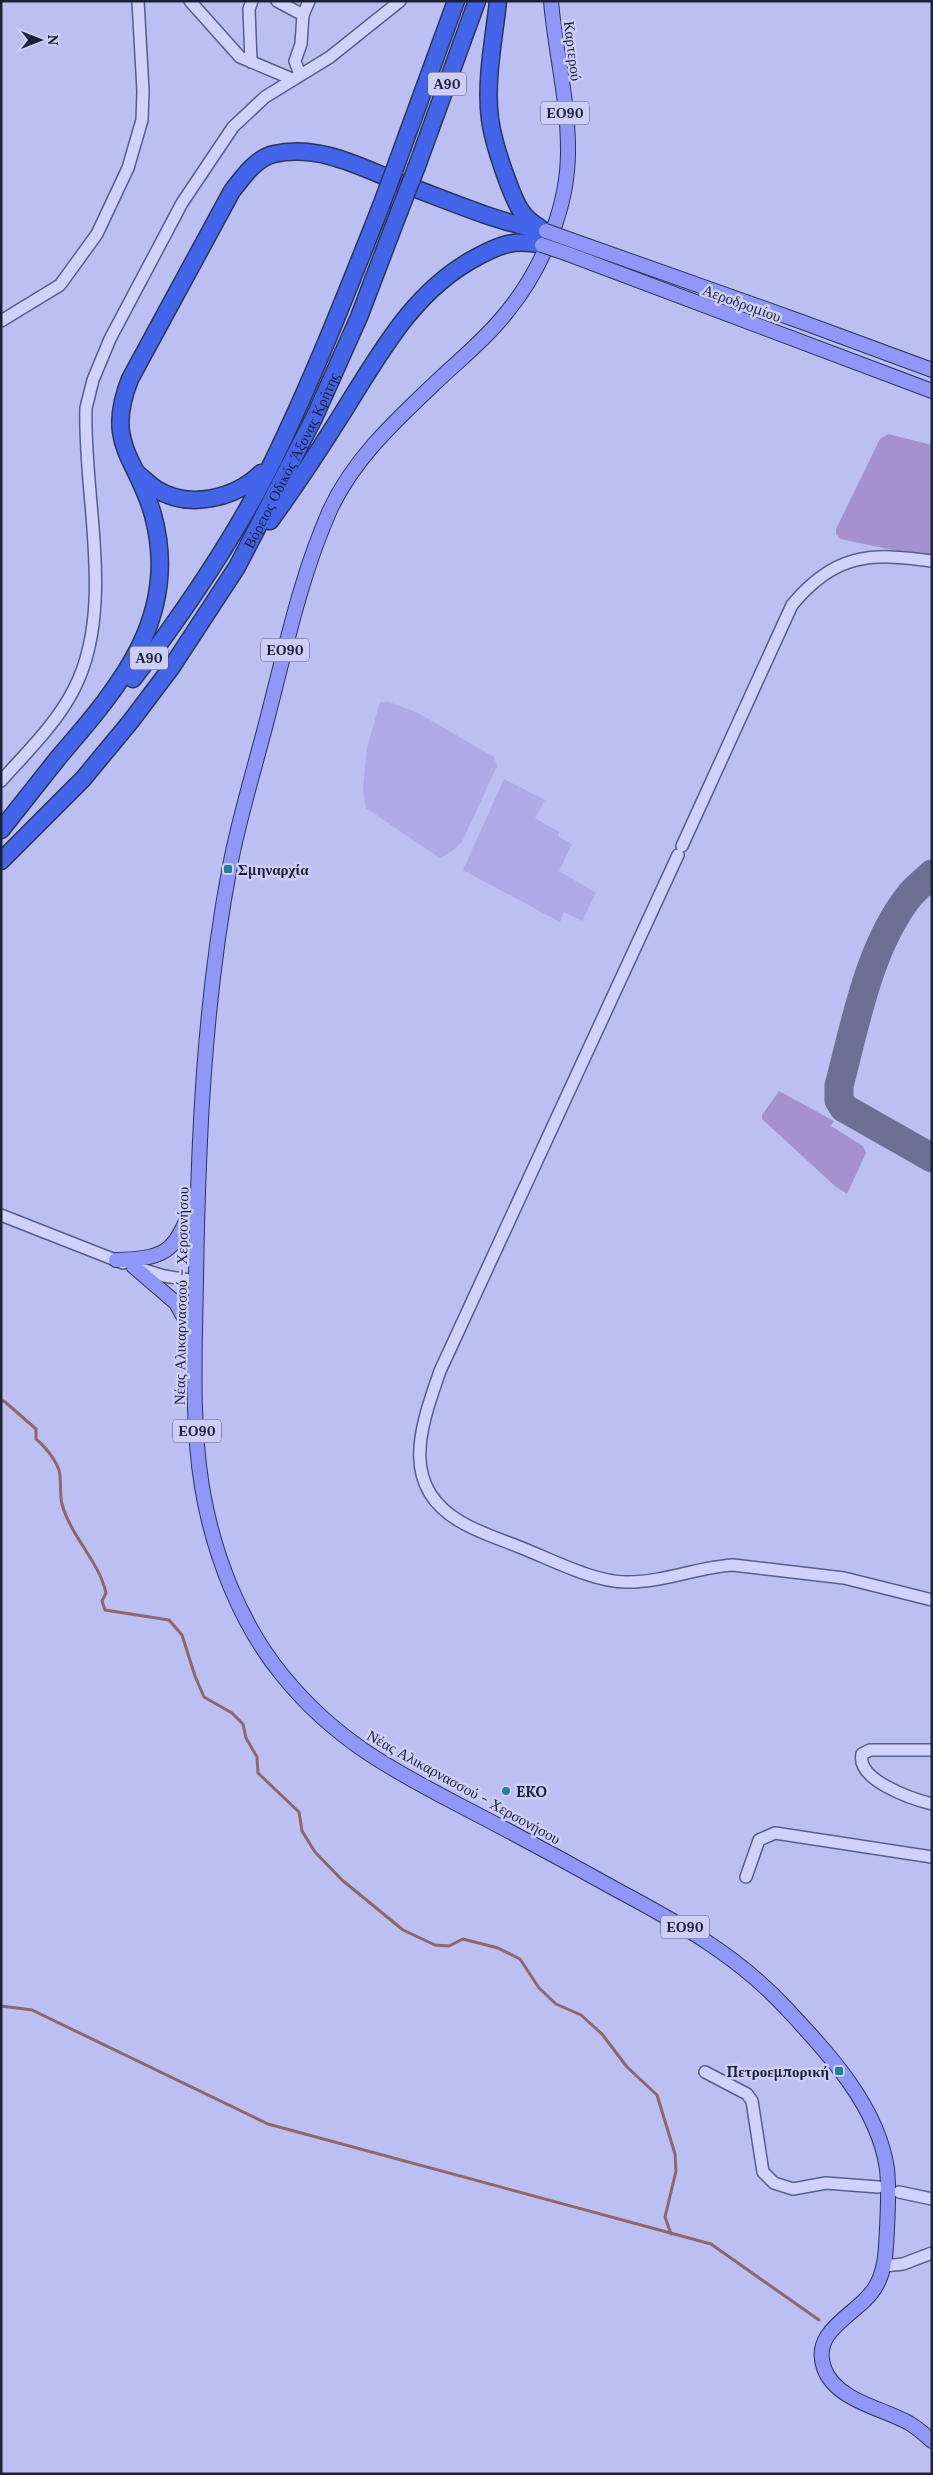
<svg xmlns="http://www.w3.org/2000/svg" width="933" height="2475" font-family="Lora,serif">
<rect width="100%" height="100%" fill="#bcbff1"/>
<g fill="#aea9e7">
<path d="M380 702H389L418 713 494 757 497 766 462 842 451 852 440 858 366 808 363 789 367 748Z"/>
<path d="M504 779 545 800 535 818 559 832 558 836 572 844 559 871 596 893 582 921 564 912 560 922 463 870Z"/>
</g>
<g fill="#a690d0">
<path d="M888 434 932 445V558L840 539 836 534V529L880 439Z"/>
<path d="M779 1091 834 1121 831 1126 863 1146 866 1153 847 1194 835 1186 762 1119V1115Z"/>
</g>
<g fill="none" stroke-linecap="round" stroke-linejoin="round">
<g stroke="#906768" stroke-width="3">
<path d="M1 1401H4L36 1429V1439C45 1446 55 1459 59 1470 62 1481 59 1493 62 1504 71 1537 99 1561 106 1593L102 1601 105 1610 169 1620 182 1635 195 1676 204 1697 232 1713 243 1724 246 1738 257 1757 258 1773 299 1812 302 1831 315 1852 342 1880 403 1930 435 1945 449 1946 463 1939 498 1948 520 1959 539 1988 556 2004 581 2015 602 2034 627 2067 657 2095 675 2154 676 2171 665 2217 671 2234"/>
<path d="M1 2006 32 2010 268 2124 711 2244 819 2320"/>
</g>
<path stroke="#6b7094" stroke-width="29" d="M932 874C925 881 916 888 910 895 869 946 855 1025 839 1086V1100L844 1108 932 1158"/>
<g stroke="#54608a" stroke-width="14">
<g id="minor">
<path d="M190 1 240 57 292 79"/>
<path d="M277 1 303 15 301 44 295 61 300 75"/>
<path d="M303 15 309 1"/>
<path d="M251 62 249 9 252 1"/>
<path d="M1 321 60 285 97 234 128 168 142 120 143 91 138 1"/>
<path d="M1 781C27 752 57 723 74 689 116 608 83 497 86 408L93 380 110 339 182 203 233 127 265 97 330 57 400 1"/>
<path d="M682 846 792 605C834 554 870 552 932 561"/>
<path d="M678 855 440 1371C421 1426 398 1486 461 1522 481 1534 506 1541 527 1550 556 1562 598 1583 628 1582 664 1582 698 1567 733 1565L844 1578 932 1600"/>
<path d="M1 1215 123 1263"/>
<path d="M138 1268 164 1276 196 1281"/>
<path d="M932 1750H870L862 1754C856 1780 912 1799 932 1804"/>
<path d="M746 1877 759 1840 775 1833 932 1857"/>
<path d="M705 2072 747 2094 752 2101 763 2172 774 2183 793 2189 826 2183 878 2187"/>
<path d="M899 2192 932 2199"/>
<path d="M884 2266 903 2264 932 2253"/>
</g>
</g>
<g stroke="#293757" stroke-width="16">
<g id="major">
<path d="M551 1C555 50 568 99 568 148 569 205 543 268 507 312 486 339 458 361 433 385 394 422 353 460 330 510 302 573 287 642 270 708 257 761 240 813 230 866 204 1002 198 1142 196 1280 195 1348 191 1419 202 1487 213 1553 240 1624 283 1676 334 1739 390 1769 461 1806 513 1833 565 1861 617 1890 679 1923 738 1956 786 2008 828 2053 878 2106 887 2169 889 2189 888 2209 887 2228 886 2248 886 2269 876 2286 861 2314 810 2328 824 2368 835 2400 882 2408 909 2423 919 2429 923 2433 932 2441"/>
<path d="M571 240 802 322 932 370"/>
<path d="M568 254 932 391"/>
<path d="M116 1260C172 1259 176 1248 195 1198"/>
<path d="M133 1266 176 1303 194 1336"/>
</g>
</g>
<g stroke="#293757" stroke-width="19">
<g id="highway">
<path d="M498 1C494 39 485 81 490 119 493 141 501 164 509 185 516 203 521 217 539 227"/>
<path d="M398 160 456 1"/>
<path d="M417 166 477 1"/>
<path d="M138 474C144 479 150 485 156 489 189 510 236 498 261 473"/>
<path d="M270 521C295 487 318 452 340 417 378 357 412 291 477 257 501 244 515 239 542 245"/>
<path d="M133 679C185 611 234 539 272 463 313 379 347 292 381 206"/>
<path d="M1 830C20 806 39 782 58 758 119 687 181 617 153 515 137 457 104 445 130 379L232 191C243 177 256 158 274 154 317 144 359 166 398 182 447 200 495 222 546 231"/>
<path id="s1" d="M1 861 83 779 131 721 171 668 237 567 314 418 359 317 399 212"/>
</g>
</g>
<use href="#minor" stroke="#d0d2fb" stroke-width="11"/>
<use href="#major" stroke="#9097f9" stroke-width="14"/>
<use href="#highway" stroke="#4465e9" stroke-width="16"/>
<g stroke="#293757" stroke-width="16" stroke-linecap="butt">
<g id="major-bridge">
<path d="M546 231 571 240"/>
<path d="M542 245 568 254"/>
</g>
</g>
<g stroke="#293757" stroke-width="19" stroke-linecap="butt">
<g id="highway-bridge">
<path d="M381 206 398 160"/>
<path d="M399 212 417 166"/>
</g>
</g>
<use href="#major-bridge" stroke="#9097f9" stroke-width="14"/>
<use href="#highway-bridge" stroke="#4465e9" stroke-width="16"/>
</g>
<g fill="#20809e" stroke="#cccef8" stroke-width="2">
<rect x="223" y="864" width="10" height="10" rx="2.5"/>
<circle cx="506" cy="1791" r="5"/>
<rect x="834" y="2066" width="10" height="10" rx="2.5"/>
</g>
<g text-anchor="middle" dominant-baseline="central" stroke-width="5" stroke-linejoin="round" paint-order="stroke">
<g fill="#cccef8" stroke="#4f5672" stroke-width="1">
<rect x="428" y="72.5" width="38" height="23" rx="4"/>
<rect x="541" y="101.5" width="48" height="23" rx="4"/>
<rect x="261" y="638.5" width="48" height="23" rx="4"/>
<rect x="130" y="646.5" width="38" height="23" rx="4"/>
<rect x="173" y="1419.5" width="48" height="23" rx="4"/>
<rect x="661" y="1915.5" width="48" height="23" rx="4"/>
</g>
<g font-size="14" font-weight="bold" fill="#1a2238">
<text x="447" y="84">Α90</text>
<text x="565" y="113">ΕΟ90</text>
<text x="285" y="650">ΕΟ90</text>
<text x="149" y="658">Α90</text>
<text x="197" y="1431">ΕΟ90</text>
<text x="685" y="1927">ΕΟ90</text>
</g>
<g font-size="15" fill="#1a2238" stroke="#cccef8">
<text transform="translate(573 51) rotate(83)">Καρτερού</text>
<text transform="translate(742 303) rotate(20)">Αεροδρομίου</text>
<text stroke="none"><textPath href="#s1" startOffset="498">Βόρειος Οδικός Άξονας Κρήτης</textPath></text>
<text transform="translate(181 1296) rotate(-89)">Νέας Αλικαρνασσού - Χερσονήσου</text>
<text transform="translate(464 1787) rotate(29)">Νέας Αλικαρνασσού - Χερσονήσου</text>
</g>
<g font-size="15" font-weight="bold" fill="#1a2238" stroke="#cccef8" text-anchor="start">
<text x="238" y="869">Σμηναρχία</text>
<text x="516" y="1791">EKO</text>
<text x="829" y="2071" text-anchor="end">Πετροεμπορική</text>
</g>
</g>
<rect width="933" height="2475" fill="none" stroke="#1a2238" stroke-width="5"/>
<g transform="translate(40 40) rotate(90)" stroke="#cccef8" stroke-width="4" paint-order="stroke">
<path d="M0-4L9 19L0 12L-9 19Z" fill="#1a2238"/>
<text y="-8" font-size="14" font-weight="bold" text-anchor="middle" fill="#1a2238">N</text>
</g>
</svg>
